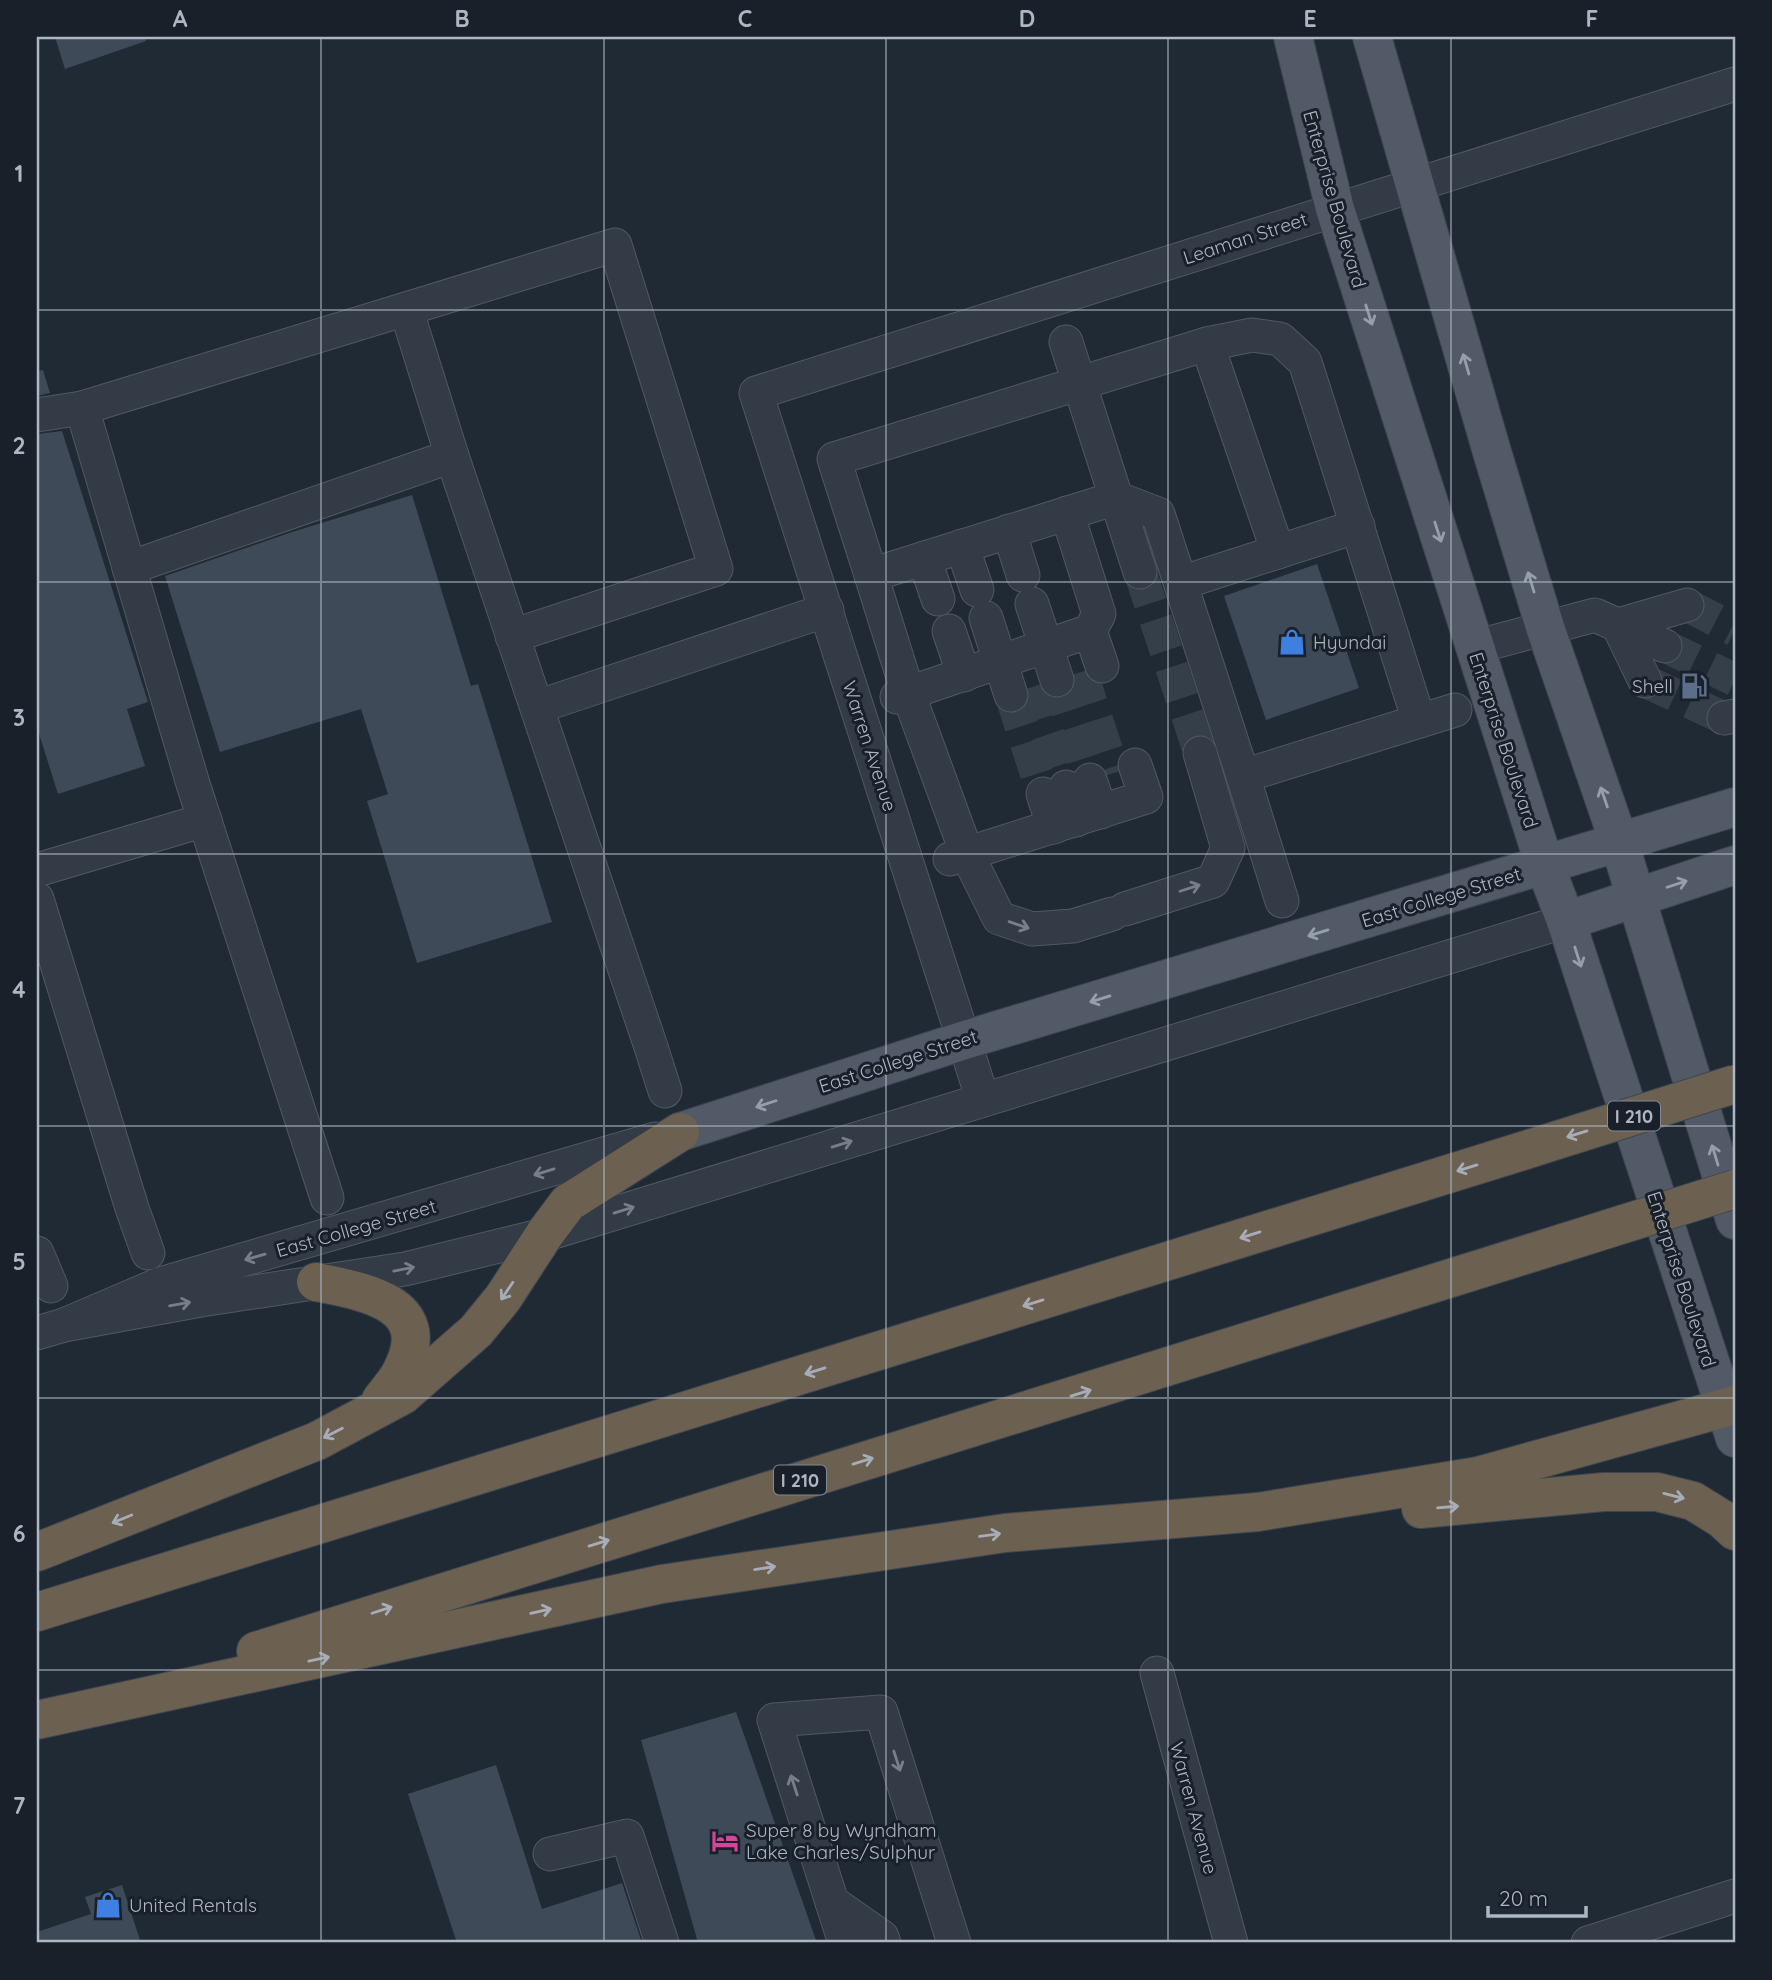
<svg xmlns="http://www.w3.org/2000/svg" width="1772" height="1980" font-family="Quicksand,sans-serif">
<rect width="100%" height="100%" fill="#202a35"/>
<g fill="#3e4a58">
<path d="M55 37H145L146 41 65 69Z"/>
<path d="M43 370 50 393 37 396V371Z"/>
<path d="M62 431 148 702 127 709 145 766 58 794 37 727V434Z"/>
<path d="M412 495 471 686 478 684 552 922 417 963 367 801 388 794 361 709 220 752 165 576 289 533Z"/>
<path d="M1317 564 1359 688 1266 720 1224 596Z"/>
<path d="M736 1712 817 1943H698L641 1740Z"/>
<path d="M496 1765 542 1909 622 1883 642 1943H457L408 1794Z"/>
<path d="M122 1885 141 1943H37V1932L91 1914 85 1897Z"/>
</g>
<g fill="none" stroke-linecap="round" stroke-linejoin="round">
<g stroke="#353f4a" stroke-width="33" stroke-dasharray="33 17" stroke-linecap="butt">
<path d="M1140 572 1200 753"/>
<path d="M1687 605 1735 630"/>
<path d="M1665 646 1735 680"/>
<path d="M1081 672 1114 773"/>
<path d="M1057 680 1090 780"/>
<path d="M1645 681 1724 718"/>
<path d="M1032 687 1066 787"/>
<path d="M1011 695 1043 794"/>
</g>
<g stroke="#505964" stroke-width="35">
<g id="minor">
<path d="M1066 342 1140 572"/>
<path d="M1207 344 1278 552"/>
<path d="M37 415 82 408"/>
<path d="M1009 531 1023 575"/>
<path d="M962 546 977 590"/>
<path d="M924 558 938 599"/>
<path d="M129 568 452 456"/>
<path d="M871 575 834 459 1207 344 1252 335 1280 339 1305 362 1419 721"/>
<path d="M1181 583 1358 526"/>
<path d="M1032 604 1057 680"/>
<path d="M986 618 1011 695"/>
<path d="M949 631 964 675"/>
<path d="M1090 631 1102 666"/>
<path d="M512 636 716 569 615 245 406 309 452 456 651 1047 665 1091"/>
<path d="M1475 647 1595 615 1665 646"/>
<path d="M1645 681 1618 625 1687 605"/>
<path d="M897 697 1090 631 1099 614 1067 513"/>
<path d="M537 707 827 610"/>
<path d="M1724 718 1735 716"/>
<path d="M1090 780 1101 812"/>
<path d="M1066 787 1076 820"/>
<path d="M1043 794 1054 827"/>
<path d="M950 859 1146 797 1135 765"/>
<path d="M37 870 205 820"/>
<path d="M37 899 132 1208 148 1253"/>
<path d="M1282 901 1243 776 1455 710"/>
<path d="M1125 909 1213 881 1228 848 1200 753"/>
<path d="M1112 914 1073 926 1032 929 999 918 967 854 908 693 871 575 1116 498 1158 514 1243 776"/>
<path d="M983 1100 756 393 1735 84"/>
<path d="M327 1198 193 784 82 408 406 309"/>
<path d="M37 1253 51 1286"/>
<path d="M64 1325 201 1300 405 1269 544 1235 1566 921"/>
<path d="M37 1333 64 1325 160 1284 655 1139"/>
<path d="M1157 1673 1231 1943"/>
<path d="M550 1854 627 1836 662 1943"/>
<path d="M832 1902 882 1937 884 1943"/>
<path d="M845 1943 774 1720 881 1712 954 1943"/>
<path d="M1588 1943 1735 1896"/>
</g>
</g>
<g stroke="#3c4450" stroke-width="40">
<g id="major">
<path d="M1293 37 1335 209 1545 866 1566 921 1735 1438"/>
<path d="M1372 37 1492 452 1545 627 1619 842 1735 1220"/>
<path d="M1566 921 1735 865"/>
<path d="M680 1132 965 1040 1735 807"/>
</g>
</g>
<g stroke="#3e4650" stroke-width="40">
<g id="highway">
<path d="M316 1282C367 1292 438 1304 400 1374 395 1383 387 1392 381 1400"/>
<path d="M1421 1509 1604 1492H1657L1693 1501 1722 1519 1735 1531"/>
<path d="M37 1552 317 1441 403 1395 476 1331 503 1298 544 1235 568 1203 680 1132"/>
<path d="M37 1612 1532 1148"/>
<path d="M256 1651 1563 1243"/>
<path d="M37 1720 662 1584 1005 1533 1258 1512 1478 1476 1735 1405"/>
</g>
</g>
<use href="#minor" stroke="#333b46" stroke-width="33"/>
<use href="#major" stroke="#515a66" stroke-width="38"/>
<use href="#highway" stroke="#6c6050" stroke-width="38"/>
<g stroke="#3e4650" stroke-width="40" stroke-linecap="butt">
<g id="highway-bridge">
<path d="M1532 1148 1735 1084"/>
<path d="M1563 1243 1735 1189"/>
</g>
</g>
<use href="#highway-bridge" stroke="#6c6050" stroke-width="38"/>
</g>
<defs><path id="oneway-shaft" d="M-6 0H5M1.5-3L5.5 0L1.5 3" fill="none" stroke-width="1.6" stroke-linecap="round" stroke-linejoin="round" transform="scale(1.75)"/></defs>
<g stroke="#969fac">
<use href="#oneway-shaft" transform="translate(1369 315) rotate(72)"/>
<use href="#oneway-shaft" transform="translate(1466 364) rotate(-106)"/>
<use href="#oneway-shaft" transform="translate(1438 532) rotate(72)"/>
<use href="#oneway-shaft" transform="translate(1531 582) rotate(-107)"/>
<use href="#oneway-shaft" transform="translate(1604 797) rotate(-109)"/>
<use href="#oneway-shaft" transform="translate(1677 884) rotate(-18)"/>
<use href="#oneway-shaft" transform="translate(1318 933) rotate(163)"/>
<use href="#oneway-shaft" transform="translate(1578 957) rotate(72)"/>
<use href="#oneway-shaft" transform="translate(1100 999) rotate(163)"/>
<use href="#oneway-shaft" transform="translate(766 1104) rotate(162)"/>
<use href="#oneway-shaft" transform="translate(1715 1155) rotate(-107)"/>
</g>
<g stroke="#767f8b">
<use href="#oneway-shaft" transform="translate(1190 888) rotate(-18)"/>
<use href="#oneway-shaft" transform="translate(1019 925) rotate(19)"/>
<use href="#oneway-shaft" transform="translate(842 1144) rotate(-17)"/>
<use href="#oneway-shaft" transform="translate(544 1172) rotate(163)"/>
<use href="#oneway-shaft" transform="translate(624 1210) rotate(-17)"/>
<use href="#oneway-shaft" transform="translate(255 1257) rotate(164)"/>
<use href="#oneway-shaft" transform="translate(404 1269) rotate(-11)"/>
<use href="#oneway-shaft" transform="translate(180 1304) rotate(-10)"/>
<use href="#oneway-shaft" transform="translate(897 1761) rotate(72)"/>
<use href="#oneway-shaft" transform="translate(794 1785) rotate(-108)"/>
</g>
<g stroke="#a6adb8">
<use href="#oneway-shaft" transform="translate(1577 1134) rotate(163)"/>
<use href="#oneway-shaft" transform="translate(1467 1168) rotate(163)"/>
<use href="#oneway-shaft" transform="translate(1250 1235) rotate(163)"/>
<use href="#oneway-shaft" transform="translate(507 1291) rotate(124)"/>
<use href="#oneway-shaft" transform="translate(1033 1303) rotate(163)"/>
<use href="#oneway-shaft" transform="translate(815 1371) rotate(163)"/>
<use href="#oneway-shaft" transform="translate(1081 1393) rotate(-17)"/>
<use href="#oneway-shaft" transform="translate(333 1433) rotate(153)"/>
<use href="#oneway-shaft" transform="translate(863 1461) rotate(-17)"/>
<use href="#oneway-shaft" transform="translate(1674 1496) rotate(14)"/>
<use href="#oneway-shaft" transform="translate(1448 1507) rotate(-5)"/>
<use href="#oneway-shaft" transform="translate(122 1519) rotate(158)"/>
<use href="#oneway-shaft" transform="translate(990 1535) rotate(-8)"/>
<use href="#oneway-shaft" transform="translate(599 1543) rotate(-17)"/>
<use href="#oneway-shaft" transform="translate(765 1568) rotate(-9)"/>
<use href="#oneway-shaft" transform="translate(382 1610) rotate(-18)"/>
<use href="#oneway-shaft" transform="translate(541 1611) rotate(-13)"/>
<use href="#oneway-shaft" transform="translate(319 1659) rotate(-12)"/>
</g>
<path fill="none" stroke="#adb6c3" stroke-width="2" stroke-opacity="0.55" d="M321 37V1943M604 37V1943M886 37V1943M1168 37V1943M1451 37V1943M37 310H1735M37 582H1735M37 854H1735M37 1126H1735M37 1398H1735M37 1670H1735"/>
<defs>
<g id="shop-bare" transform="scale(2.1)"><path d="M-5-2.5h2.3a2.7 3.5 0 0 1 5.4 0H5L5.5 6h-11ZM-1.5-2.5h3a1.5 2.3 0 0 0-3 0Z" fill="#3f7fe0" stroke="#19202a" stroke-width="2.5" paint-order="stroke"/></g>
<g id="fuel-bare" transform="scale(2.1)"><path d="M-5.5-6h7V0h2V4h1.3V-2.5L3-4.5l.8-.8L6-3V5H2.5V1h-1V6h-7ZM-4.2-4.7v3.2H.2V-4.7Z" fill="#5c6f8a" stroke="#19202a" stroke-width="2.5" paint-order="stroke"/></g>
<g id="hotel-bare" transform="scale(2.1)"><path d="M-6-4.5h1.5V1H6V5H4.5V3h-9V5H-6ZM-4 0a1.8 1.8 0 1 1 3.6 0ZM.5 0V-2.5h3Q6-2.5 6 0Z" fill="#d1479c" stroke="#19202a" stroke-width="2.5" paint-order="stroke"/></g>
</defs>
<g fill-rule="evenodd">
<use href="#shop-bare" x="1292" y="642"/>
<use href="#fuel-bare" x="1694" y="686"/>
<use href="#hotel-bare" x="725" y="1841"/>
<use href="#shop-bare" x="108" y="1905"/>
</g>
<g text-anchor="middle" dominant-baseline="central" stroke-width="6" stroke-linejoin="round" paint-order="stroke">
<g fill="#19202a" stroke="#818995" stroke-width="2">
<rect x="1608" y="1101.5" width="52" height="29" rx="5"/>
<rect x="774" y="1465.5" width="52" height="29" rx="5"/>
</g>
<g font-size="18" font-weight="bold" fill="#adb6c3">
<text x="1634" y="1116">I 210</text>
<text x="800" y="1480">I 210</text>
</g>
<g font-size="19" fill="#adb6c3" stroke="#19202a">
<text transform="translate(1335 199) rotate(74)">Enterprise Boulevard</text>
<text transform="translate(1245 238) rotate(-18)">Leaman Street</text>
<text transform="translate(1504 740) rotate(72)">Enterprise Boulevard</text>
<text transform="translate(870 746) rotate(72)">Warren Avenue</text>
<text transform="translate(1441 897) rotate(-17)">East College Street</text>
<text transform="translate(898 1061) rotate(-18)">East College Street</text>
<text transform="translate(356 1228) rotate(-16)">East College Street</text>
<text transform="translate(1682 1279) rotate(72)">Enterprise Boulevard</text>
<text transform="translate(1194 1808) rotate(75)">Warren Avenue</text>
</g>
<g font-size="19" fill="#adb6c3" stroke="#19202a" text-anchor="start">
<text x="1313" y="642">Hyundai</text>
<text x="1673" y="686" text-anchor="end">Shell</text>
<text x="746" y="1830">Super 8 by Wyndham<tspan x="746" dy="22">Lake Charles/Sulphur</tspan></text>
<text x="129" y="1905">United Rentals</text>
</g>
</g>
<rect width="1772" height="1980" fill="none" stroke="#19202a" stroke-width="77"/>
<path d="M1488 1906v10h98v-10" fill="none" stroke="#adb6c3" stroke-width="3.5"/>
<text x="1499" y="1906" font-size="21" fill="#adb6c3" stroke="#19202a" stroke-width="5" paint-order="stroke">20 m</text>
<rect x="38" y="38" width="1696" height="1903" fill="none" stroke="#adb6c3" stroke-width="2.5"/>
<g font-size="23" text-anchor="middle" font-weight="bold" fill="#adb6c3">
<text x="180" y="27">A</text>
<text x="462" y="27">B</text>
<text x="745" y="27">C</text>
<text x="1027" y="27">D</text>
<text x="1310" y="27">E</text>
<text x="1592" y="27">F</text>
<text x="19" y="182">1</text>
<text x="19" y="454">2</text>
<text x="19" y="726">3</text>
<text x="19" y="998">4</text>
<text x="19" y="1270">5</text>
<text x="19" y="1542">6</text>
<text x="19" y="1814">7</text>
</g>
</svg>
